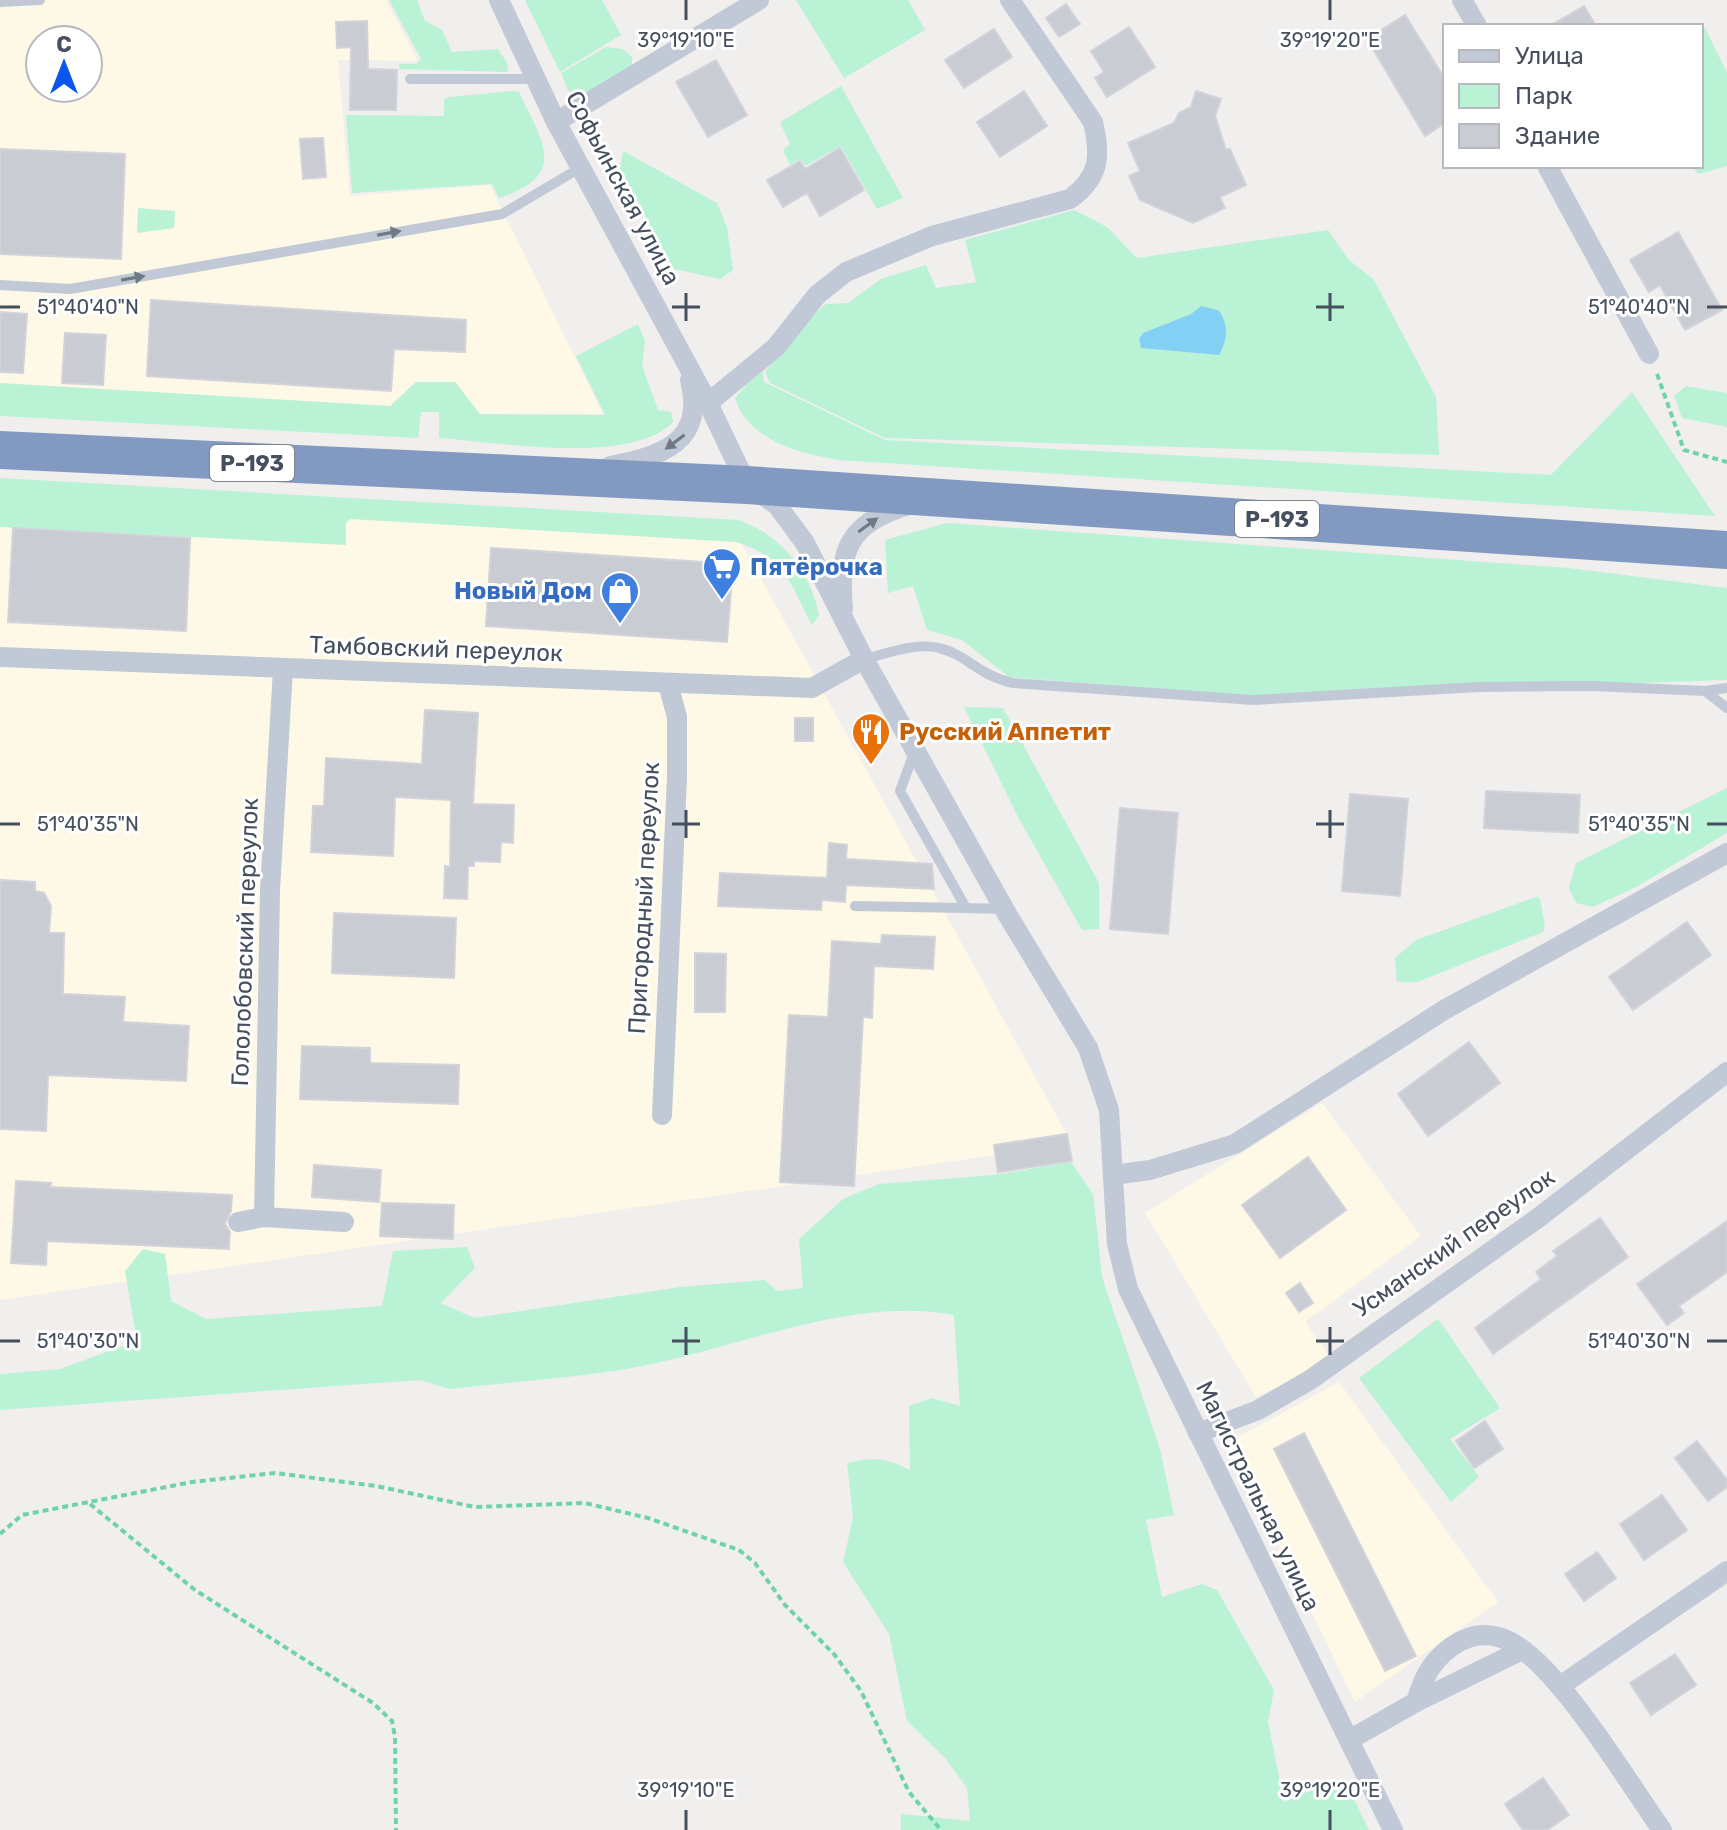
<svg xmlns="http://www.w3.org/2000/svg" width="1727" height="1830" font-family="Rubik,sans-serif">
<rect width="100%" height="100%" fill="#f1eeee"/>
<g fill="#fdf9e6" fill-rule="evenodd">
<path d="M0 0H386L418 61 338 60 350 196 490 185 603 414H480L455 382H416L390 406 0 384ZM40 40H88V88H40Z"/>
<path d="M0 485 741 542 1072 1144 0 1300Z"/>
<path d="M1322 1103 1421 1236 1305 1322 1329 1356 1311 1371 1256 1397 1145 1213Z"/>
<path d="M1339 1382 1498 1602 1355 1702 1229 1442Z"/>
</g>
<g fill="#b9f2d5" fill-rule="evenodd">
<path d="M389 0H417L425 21 442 30 452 52 498 49 507 63 508 72 399 69V64H416L421 59Z"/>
<path d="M525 0H602L621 35 560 72Z"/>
<path d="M796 0H908L925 30 844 78Z"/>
<path d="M1705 28 1727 73V166L1699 174 1690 166H1701V30Z"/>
<path d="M606 47 623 49 632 57V68L583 96 569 92 561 73Z"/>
<path d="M841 86 903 198 877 209 841 146 805 166 801 159 790 165 783 150 790 144 780 122Z"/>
<path d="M513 91 519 92C542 141 570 175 499 198L492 184 352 193 346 115 444 116V99L448 97Z"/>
<path d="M623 151 717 203 727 227 733 270 720 279 674 269 620 169Z"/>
<path d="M138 208 175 211 174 228 137 233Z"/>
<path d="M1074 210 1107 227 1137 258 1328 230 1349 260 1374 280 1436 397 1439 455 885 438 770 383 765 372 794 333 826 304 848 303 881 279 926 265 936 288 976 282 965 240ZM1201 306 1218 310C1228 324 1228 340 1219 355L1141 348 1139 339 1143 333 1191 314Z"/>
<path d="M638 324 645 341 642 365 658 410 671 412 673 422C630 466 499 442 439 438V412H421L418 438 0 416V383L390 406 416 382H455L480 414 605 415 576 356Z"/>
<path d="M762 367 764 382 885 440 1551 475 1632 392 1715 516 838 460C800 454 748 440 735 398Z"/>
<path d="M1686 386 1727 393V427L1682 418 1674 396Z"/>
<path d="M0 478 739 520C781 536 810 570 819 615L812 625C788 581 787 558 736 542L350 519 346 523V545L0 527Z"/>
<path d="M947 523 1569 568 1727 588V680L1251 696 1009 677 962 640 927 630 913 586 888 593 885 540Z"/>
<path d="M964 707 1003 708 1099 883V929L1082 930 1018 817Z"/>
<path d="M1727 788V833L1636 887 1593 907 1576 903 1569 888 1576 863Z"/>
<path d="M1536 897 1540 899 1545 925 1543 932 1417 982H1397L1395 958 1416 940Z"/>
<path d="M1071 1162 1093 1194 1102 1277 1160 1449 1174 1515 1146 1520 1162 1597 1202 1584 1217 1590 1274 1690 1268 1722 1284 1802 1323 1785 1353 1797 1369 1830H901V1814L970 1821 967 1788 946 1759 907 1721 889 1634 843 1562 853 1518 847 1463C873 1457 886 1457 910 1470L909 1406 932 1398 960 1406 954 1315C850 1295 734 1350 632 1368 572 1378 510 1382 450 1389L420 1380 0 1410V1374L60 1369 137 1341 125 1271 143 1249 165 1254 171 1301 206 1319 382 1306 393 1251 467 1247 475 1268 441 1303 474 1318 680 1287 765 1280 777 1291 803 1288 799 1239 843 1199 879 1184 993 1175Z"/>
<path d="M1438 1319 1500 1408 1450 1439 1479 1477 1451 1502 1359 1378Z"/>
</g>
<path fill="#82d0f3" d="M1201 306 1218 310C1229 323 1228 340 1219 355L1141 348 1139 339 1143 333 1191 314Z"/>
<g fill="#caccd4" stroke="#d2d3da" stroke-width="2">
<path d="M1066 4 1080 24 1059 37 1046 18Z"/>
<path d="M1584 6 1596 26H1550Z"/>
<path d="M1405 15 1445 79V123L1425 136 1367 39Z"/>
<path d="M367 21 368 69 397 70 396 110H350L351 47 337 48 336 22Z"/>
<path d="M1129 27 1155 67 1107 97 1095 78 1104 72 1091 51Z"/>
<path d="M994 29 1012 57 964 88 945 60Z"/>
<path d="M716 60 747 115 708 137 676 82Z"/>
<path d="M1024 91 1047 126 1000 157 977 122Z"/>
<path d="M1196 91 1221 99 1215 116 1226 150 1230 149 1246 185 1220 197 1225 208 1193 223 1140 200 1129 176 1140 171 1128 143 1174 123 1179 113 1191 107Z"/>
<path d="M323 138 326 177 303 179 300 139Z"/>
<path d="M840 148 864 190 820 216 807 193 783 207 767 180 800 161 805 169Z"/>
<path d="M0 149 125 154 121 259 0 254Z"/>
<path d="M1678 232 1722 310 1685 330 1660 285 1649 292 1630 260Z"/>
<path d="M151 300 466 320 465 352 394 349 391 391 147 376Z"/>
<path d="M0 312 27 314 23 373 0 372Z"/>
<path d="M65 333 106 335 103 385 62 383Z"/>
<path d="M13 528 190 538 186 631 8 622Z"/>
<path d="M491 548 733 564 727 642 486 626Z"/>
<path d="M425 710 478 713 473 804 514 805 513 843 501 842 500 862 474 861V866H468L467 899 444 898 445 866 450 867 451 800 395 797 393 856 311 852 313 806H324L326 758 422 764Z"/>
<rect x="795" y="718" width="18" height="23"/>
<path d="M1486 791 1580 795 1578 833 1484 828Z"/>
<path d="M1350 794 1408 799 1400 896 1342 891Z"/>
<path d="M1120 808 1178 813 1168 934 1110 929Z"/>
<path d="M829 843 847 845 846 859 932 864 934 889 846 885 845 902 822 900 821 910 718 906 720 873 827 878Z"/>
<path d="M0 880 35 882V891L44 893 51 906 49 933H64L63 994 125 997 123 1022 189 1026 186 1081 48 1075 46 1131 0 1129Z"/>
<path d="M334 913 456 918 454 978 332 973Z"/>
<path d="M1687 922 1711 955 1633 1010 1609 977Z"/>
<path d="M882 935 935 937 933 969 874 966 872 1018 863 1017 854 1186 780 1182 789 1015 828 1017 832 941 881 944Z"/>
<path d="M695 953 726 954 725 1012H695Z"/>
<path d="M1469 1042 1500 1083 1428 1136 1398 1094Z"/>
<path d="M302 1046 370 1048V1063L459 1065 458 1104 300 1099Z"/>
<path d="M1067 1134 1072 1161 998 1172 994 1145Z"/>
<path d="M1308 1157 1346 1210 1280 1258 1242 1205Z"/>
<path d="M314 1165 381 1170 379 1202 312 1197Z"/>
<path d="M16 1181 51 1183 50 1187 232 1195 231 1211 225 1224 230 1232 229 1249 47 1241 46 1265 11 1263Z"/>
<path d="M382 1203 454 1205 453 1239 380 1236Z"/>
<path d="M1600 1218 1628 1257 1493 1354 1475 1328 1541 1279 1536 1272 1557 1256 1553 1251Z"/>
<path d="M1727 1221V1272L1679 1306 1684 1313 1667 1325 1637 1284Z"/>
<path d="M1300 1283 1313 1303 1299 1312 1286 1293Z"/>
<path d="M1485 1421 1503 1449 1474 1468 1456 1441Z"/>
<path d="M1304 1433 1416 1656 1385 1671 1274 1449Z"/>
<path d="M1697 1441 1727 1480V1487L1708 1501 1675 1458Z"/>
<path d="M1662 1495 1687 1530 1644 1560 1620 1524Z"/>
<path d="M1597 1552 1616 1578 1584 1601 1565 1574Z"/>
<path d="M1675 1654 1696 1685 1651 1715 1630 1683Z"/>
<path d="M1543 1778 1569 1815 1547 1830H1523L1505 1804Z"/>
</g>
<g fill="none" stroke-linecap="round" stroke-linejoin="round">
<g stroke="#6ed3ab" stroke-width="4" stroke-dasharray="6 4" stroke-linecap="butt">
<path d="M1657 374 1684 450 1727 462"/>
<path d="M90 1504 195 1590 373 1703 392 1721 395 1737 396 1830"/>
<path d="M0 1534 22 1515 192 1482 275 1473 376 1486 475 1507 585 1503 648 1518 739 1550 755 1563 785 1605 834 1654 861 1691 909 1792 941 1830"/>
</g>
<g stroke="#c0c9d5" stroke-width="10">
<path d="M0 2 40 0"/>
<path d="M410 79H536"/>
<path d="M0 285 70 289 502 214 580 168"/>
<path d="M864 659C886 654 916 642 939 648 966 654 979 676 1013 683L1253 700 1478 687 1593 686 1705 691 1727 688"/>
<path d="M1705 691 1727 708"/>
<path d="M914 753 900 791 966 908 1004 909"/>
<path d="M855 906 966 908"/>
</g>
<g stroke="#c0c9d5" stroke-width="20">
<path d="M499 0 556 122 708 403 747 485 777 505 805 543 864 659 1007 914 1088 1048 1109 1110 1117 1244 1128 1289 1393 1830"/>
<path d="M1462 0 1477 26"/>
<path d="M556 122 759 0"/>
<path d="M1547 166 1649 354"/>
<path d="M708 403 776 347 817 295 846 272 932 236 1070 199C1100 177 1101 156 1093 122L1010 0"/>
<path d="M610 466C661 456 706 443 690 380"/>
<path d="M843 609C838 550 848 523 909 505"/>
<path d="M0 657 812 688 864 659"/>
<path d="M662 1115 677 777V717L668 684"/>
<path d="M1113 1175 1150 1170 1235 1144 1444 1010 1727 853"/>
<path d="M264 1217 270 890 283 669"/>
<path d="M238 1222 264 1217 344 1222"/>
<path d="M1198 1433 1258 1410 1310 1380 1538 1218 1727 1072"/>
<path d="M1560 1686 1727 1571"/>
<path d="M1416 1702 1522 1650"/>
<path d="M1349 1740 1416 1702C1423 1678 1431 1662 1451 1647 1469 1634 1488 1631 1509 1641 1559 1666 1627 1781 1662 1830"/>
</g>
<path stroke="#829ac1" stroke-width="38" d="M0 450 747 485 1727 550"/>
</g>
<defs><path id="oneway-solid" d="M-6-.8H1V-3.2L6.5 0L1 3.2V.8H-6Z" transform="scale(2)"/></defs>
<g fill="#707a87">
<use href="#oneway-solid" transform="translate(389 233) rotate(-10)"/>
<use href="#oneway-solid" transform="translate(133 278) rotate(-10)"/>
<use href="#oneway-solid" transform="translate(675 442) rotate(143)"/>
<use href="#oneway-solid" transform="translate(868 525) rotate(-36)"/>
</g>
<path fill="none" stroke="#454f5d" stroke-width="3" d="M686 0V20M1330 0V20M686 293V321M1330 293V321M0 307H20M672 307H700M1316 307H1344M1707 307H1727M686 810V838M1330 810V838M0 824H20M672 824H700M1316 824H1344M1707 824H1727M686 1327V1355M1330 1327V1355M0 1341H20M672 1341H700M1316 1341H1344M1707 1341H1727M686 1810V1830M1330 1810V1830"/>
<defs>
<g id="supermarket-pin" transform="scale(2)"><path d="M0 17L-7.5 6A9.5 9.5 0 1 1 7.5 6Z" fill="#3f7fe0" stroke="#fff"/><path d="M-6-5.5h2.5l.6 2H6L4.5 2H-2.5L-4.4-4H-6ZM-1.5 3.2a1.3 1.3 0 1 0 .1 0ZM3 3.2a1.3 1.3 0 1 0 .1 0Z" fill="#fff"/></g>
<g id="shop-pin" transform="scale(2)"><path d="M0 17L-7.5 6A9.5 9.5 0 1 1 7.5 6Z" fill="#3f7fe0" stroke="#fff"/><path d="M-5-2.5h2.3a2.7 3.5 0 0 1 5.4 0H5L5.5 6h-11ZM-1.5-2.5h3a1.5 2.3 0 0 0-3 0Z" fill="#fff"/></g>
<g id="restaurant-pin" transform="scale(2)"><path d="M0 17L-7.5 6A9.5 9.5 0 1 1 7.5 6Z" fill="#e8710a" stroke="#fff"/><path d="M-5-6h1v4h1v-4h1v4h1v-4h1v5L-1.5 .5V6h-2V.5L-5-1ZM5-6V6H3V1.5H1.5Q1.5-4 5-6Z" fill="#fff"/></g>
</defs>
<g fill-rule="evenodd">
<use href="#supermarket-pin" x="722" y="567"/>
<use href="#shop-pin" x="620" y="591"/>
<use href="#restaurant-pin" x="871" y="732"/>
</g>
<g text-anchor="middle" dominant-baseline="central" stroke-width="6" stroke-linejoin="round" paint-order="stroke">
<g fill="#fff" stroke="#7d848e" stroke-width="2">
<rect x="210" y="445" width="84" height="36" rx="6"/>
<rect x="1235" y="501" width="84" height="36" rx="6"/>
</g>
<g font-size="22" font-weight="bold" fill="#454f5d">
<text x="252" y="463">Р-193</text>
<text x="1277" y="519">Р-193</text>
</g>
<g font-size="24" fill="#454f5d" stroke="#fff">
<text transform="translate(623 188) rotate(62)">Софьинская улица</text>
<text transform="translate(436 649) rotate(2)">Тамбовский переулок</text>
<text transform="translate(644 898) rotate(-87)">Пригородный переулок</text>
<text transform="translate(245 942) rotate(-88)">Гололобовский переулок</text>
<text transform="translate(1454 1243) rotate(-35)">Усманский переулок</text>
<text transform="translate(1258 1496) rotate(64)">Магистральная улица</text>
</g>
<g font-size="24" font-weight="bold" fill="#366cbe" stroke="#fff" text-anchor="start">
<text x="750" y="567">Пятёрочка</text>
<text x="592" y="591" text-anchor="end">Новый Дом</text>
</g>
<g font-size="24" font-weight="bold" fill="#c56008" stroke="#fff" text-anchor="start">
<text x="899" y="732">Русский Аппетит</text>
</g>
</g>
<g font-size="20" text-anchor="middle" fill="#454f5d" stroke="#fff" stroke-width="6" stroke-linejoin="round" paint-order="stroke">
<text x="686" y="47">39°19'10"E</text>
<text x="1330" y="47">39°19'20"E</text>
<text x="88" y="314">51°40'40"N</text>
<text x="1639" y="314">51°40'40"N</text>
<text x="88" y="831">51°40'35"N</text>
<text x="1639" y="831">51°40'35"N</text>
<text x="88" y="1348">51°40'30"N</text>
<text x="1639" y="1348">51°40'30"N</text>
<text x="686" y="1797">39°19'10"E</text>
<text x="1330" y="1797">39°19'20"E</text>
</g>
<rect x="1443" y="24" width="260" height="144" fill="#ffffff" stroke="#b5b9be" stroke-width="2"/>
<rect x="1459" y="50" width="40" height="12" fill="#c0c9d5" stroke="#b5b9be" stroke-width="2"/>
<text x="1515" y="64" font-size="24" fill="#454f5d">Улица</text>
<rect x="1459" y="84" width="40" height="24" fill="#b9f2d5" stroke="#b5b9be" stroke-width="2"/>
<text x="1515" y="104" font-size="24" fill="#454f5d">Парк</text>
<rect x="1459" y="124" width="40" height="24" fill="#caccd4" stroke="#b5b9be" stroke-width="2"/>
<text x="1515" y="144" font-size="24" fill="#454f5d">Здание</text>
<g transform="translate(64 64)"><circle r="38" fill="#ffffff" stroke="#b5b9be" stroke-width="2"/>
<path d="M0-6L14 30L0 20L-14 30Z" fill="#0b57ee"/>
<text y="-12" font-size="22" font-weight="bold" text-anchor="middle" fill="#454f5d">С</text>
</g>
</svg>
